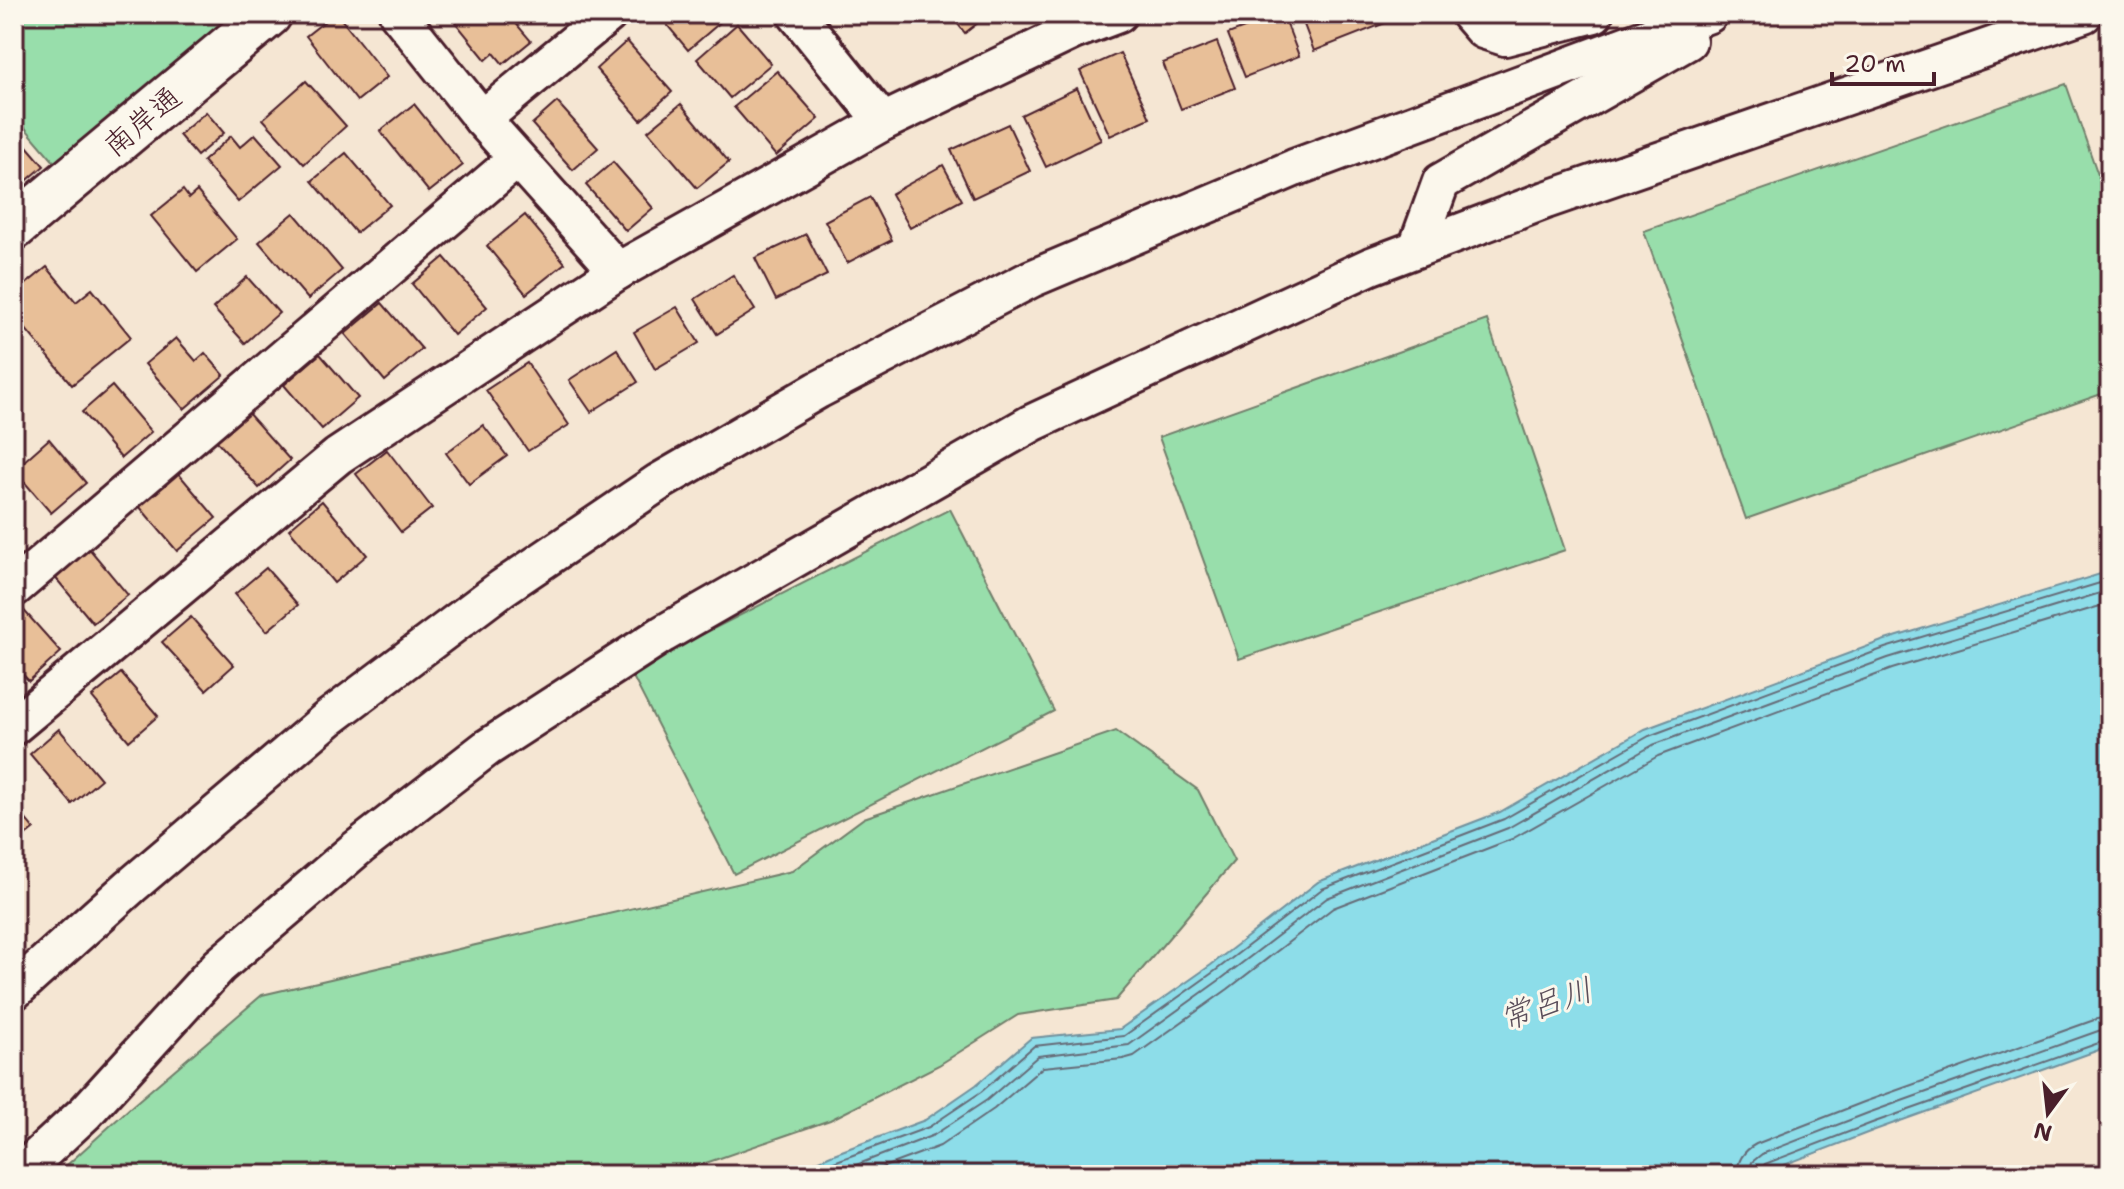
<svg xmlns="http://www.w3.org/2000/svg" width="2124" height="1189" font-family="'Shantell Sans','Klee One',sans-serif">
<rect width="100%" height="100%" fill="#f5e6d3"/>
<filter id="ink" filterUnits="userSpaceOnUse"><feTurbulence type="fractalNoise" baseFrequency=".0125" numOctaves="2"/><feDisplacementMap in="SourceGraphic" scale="16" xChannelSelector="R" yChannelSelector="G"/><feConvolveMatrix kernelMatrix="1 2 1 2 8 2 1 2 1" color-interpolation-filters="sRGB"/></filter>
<g filter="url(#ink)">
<g fill="#98deab" stroke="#717e6b" stroke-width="2">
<path d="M14 14H241L56 164 14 115Z"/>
<path d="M2066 84 2110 209V391L1746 519 1644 231Z"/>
<path d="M1487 320 1565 550 1239 659 1159 437Z"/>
<path d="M950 509 1054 711 734 874 630 671Z"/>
<path d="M1116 731 1198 790 1234 861 1116 1000 1018 1015 939 1065 830 1120 700 1165 677 1175H56L132 1106 262 995 792 871 864 818Z"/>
</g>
<path fill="#8ddde9" stroke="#72919d" stroke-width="2" d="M2110 571V1046L1875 1130 1758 1175H786L831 1155 925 1120 976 1085 1031 1038 1120 1029 1211 965 1318 882 1500 812 1645 729 1882 641Z"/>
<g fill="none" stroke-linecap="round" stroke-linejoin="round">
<g stroke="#656b77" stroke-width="2">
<path d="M805 1175 834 1162 929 1127 981 1092 1034 1046 1124 1036 1215 971 1322 889 1504 819 1649 736 1885 648 2110 580"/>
<path d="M830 1175 934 1135 987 1100 1038 1056 1129 1045 1221 979 1327 898 1508 828 1653 745 1888 658 2110 590"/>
<path d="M862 1175 940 1146 994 1109 1043 1067 1123 1059 1134 1056 1228 989 1333 908 1512 839 1658 756 1892 669 2110 603"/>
<path d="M1737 1175C1737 1161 1743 1151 1756 1144L1864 1102 2097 1019 2110 1017"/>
<path d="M1749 1175 1752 1162 1762 1154 1868 1113 2101 1030 2110 1029"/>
<path d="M1759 1175 1760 1169 1765 1164 1872 1123 2110 1039"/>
</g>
</g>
<g fill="#e8bf98" stroke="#4a1f2b" stroke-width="2">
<path d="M334 14H337L387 77 357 101 306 36Z"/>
<path d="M465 14H508L531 41 503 64 494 53 486 60 455 22Z"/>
<path d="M658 14H730L688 50Z"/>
<path d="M950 14H989L965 33Z"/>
<path d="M1283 14 1299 56 1245 77 1228 34Z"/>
<path d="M1300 14H1391L1393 20 1314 51Z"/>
<path d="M737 24 771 64 730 98 697 59Z"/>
<path d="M627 41 672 92 641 120 596 69Z"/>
<path d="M1217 42 1235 88 1181 109 1163 63Z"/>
<path d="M1120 53 1150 118 1110 136 1080 71Z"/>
<path d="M777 71 819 119 776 156 734 107Z"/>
<path d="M306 81 346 126 304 164 263 119Z"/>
<path d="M1077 88 1101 140 1046 167 1021 115Z"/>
<path d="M557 102 598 148 573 170 532 124Z"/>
<path d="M414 104 463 165 429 192 380 131Z"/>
<path d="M681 104 729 162 697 188 648 131Z"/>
<path d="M206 112 224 133 197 156 179 135Z"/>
<path d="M1008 124 1030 171 973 198 951 150Z"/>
<path d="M14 131 44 166 24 183 14 172Z"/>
<path d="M255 134 282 165 238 202 203 161 231 136 240 147Z"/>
<path d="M346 153 390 205 356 233 312 181Z"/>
<path d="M613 162 653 208 626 231 586 185Z"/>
<path d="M943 165 962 200 910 228 891 194Z"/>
<path d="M183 190 189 198 197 191 237 239 197 272 151 216Z"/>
<path d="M870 197 892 240 847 263 825 221Z"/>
<path d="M294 213 342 270 308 299 259 242Z"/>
<path d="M525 215 565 263 526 294 487 246Z"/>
<path d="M806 234 827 275 776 300 755 258Z"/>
<path d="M444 257 487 307 454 335 412 284Z"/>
<path d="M47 267 76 302 92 289 131 337 72 385 14 315V294Z"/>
<path d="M733 275 755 310 717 334 695 299Z"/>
<path d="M247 277 279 313 245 343 213 308Z"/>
<path d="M382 303 422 349 385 381 345 334Z"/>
<path d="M677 307 699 343 655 369 634 332Z"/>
<path d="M176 338 196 361 205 353 224 375 184 409 145 364Z"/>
<path d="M617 349 638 382 591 412 569 380Z"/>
<path d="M320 354 358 398 322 429 284 385Z"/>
<path d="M527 363 569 425 528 451 486 390Z"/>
<path d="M112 386 151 432 121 458 82 412Z"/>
<path d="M247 412 290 460 259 488 216 440Z"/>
<path d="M483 425 507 456 469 484 446 453Z"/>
<path d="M49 439 86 483 51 513 14 470Z"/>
<path d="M387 450 432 508 401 532 356 474Z"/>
<path d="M178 473 216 518 177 551 139 506Z"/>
<path d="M322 501 367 555 334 583 289 529Z"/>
<path d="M88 547 128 595 93 623 54 576Z"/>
<path d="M266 568 298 605 267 631 235 594Z"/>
<path d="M19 605 61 652 29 681 14 665V610Z"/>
<path d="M191 617 234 665 206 690 162 642Z"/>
<path d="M121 673 158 716 129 741 92 697Z"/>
<path d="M59 729 101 779 72 804 30 754Z"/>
<path d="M14 805 34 829 14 845Z"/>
</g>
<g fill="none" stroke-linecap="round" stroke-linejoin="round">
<g stroke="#4a1f2b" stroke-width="42">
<g id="minor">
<path d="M398 14 482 119 618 271"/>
<path d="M796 14 883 122"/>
<path d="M1469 14 1483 30 1505 37 1594 14"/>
<path d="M482 119 609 14"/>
<path d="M1417 248 1441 182 1688 41"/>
<path d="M14 588 517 159"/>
<path d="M14 726 338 456 618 271 883 122 1073 31 1118 14"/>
<path d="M14 991 131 886 329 718 502 588 659 482 818 390 1031 279 1294 168 1709 14"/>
<path d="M18 1175 86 1112 219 966 355 850 487 748 663 634 1032 423 1371 266 1546 200 2084 14"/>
</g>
</g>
<g stroke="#4a1f2b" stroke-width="50">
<path id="major" d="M14 227 269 14"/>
</g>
<use href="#minor" stroke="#fbf7ec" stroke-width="36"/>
<use href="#major" stroke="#fbf7ec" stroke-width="44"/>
</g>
</g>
<g text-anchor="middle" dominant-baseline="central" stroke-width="6" stroke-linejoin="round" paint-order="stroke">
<g font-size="30" fill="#4a1f2b" stroke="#fbf7ec">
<text transform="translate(142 121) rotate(-40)">南岸通</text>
</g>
<g font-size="32" font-style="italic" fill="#5b4e5a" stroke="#fbf7ec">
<text transform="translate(1546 1003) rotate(-19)">常呂川</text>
</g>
</g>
<rect width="2124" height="1189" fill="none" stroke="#fbf7ec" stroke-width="48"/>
<rect x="24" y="24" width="2076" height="1141" fill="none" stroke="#4a1f2b" stroke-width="3" filter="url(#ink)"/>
<g transform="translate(2048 1113) rotate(195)" stroke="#fbf7ec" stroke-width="6" paint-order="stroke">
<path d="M0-6L14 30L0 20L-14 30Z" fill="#4a1f2b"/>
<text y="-12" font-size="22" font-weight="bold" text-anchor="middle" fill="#4a1f2b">N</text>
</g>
<path d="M1832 72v12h102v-12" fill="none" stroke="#4a1f2b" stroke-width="4"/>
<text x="1844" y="72" font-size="24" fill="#4a1f2b" stroke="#fbf7ec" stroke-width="6" paint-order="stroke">20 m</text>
</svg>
